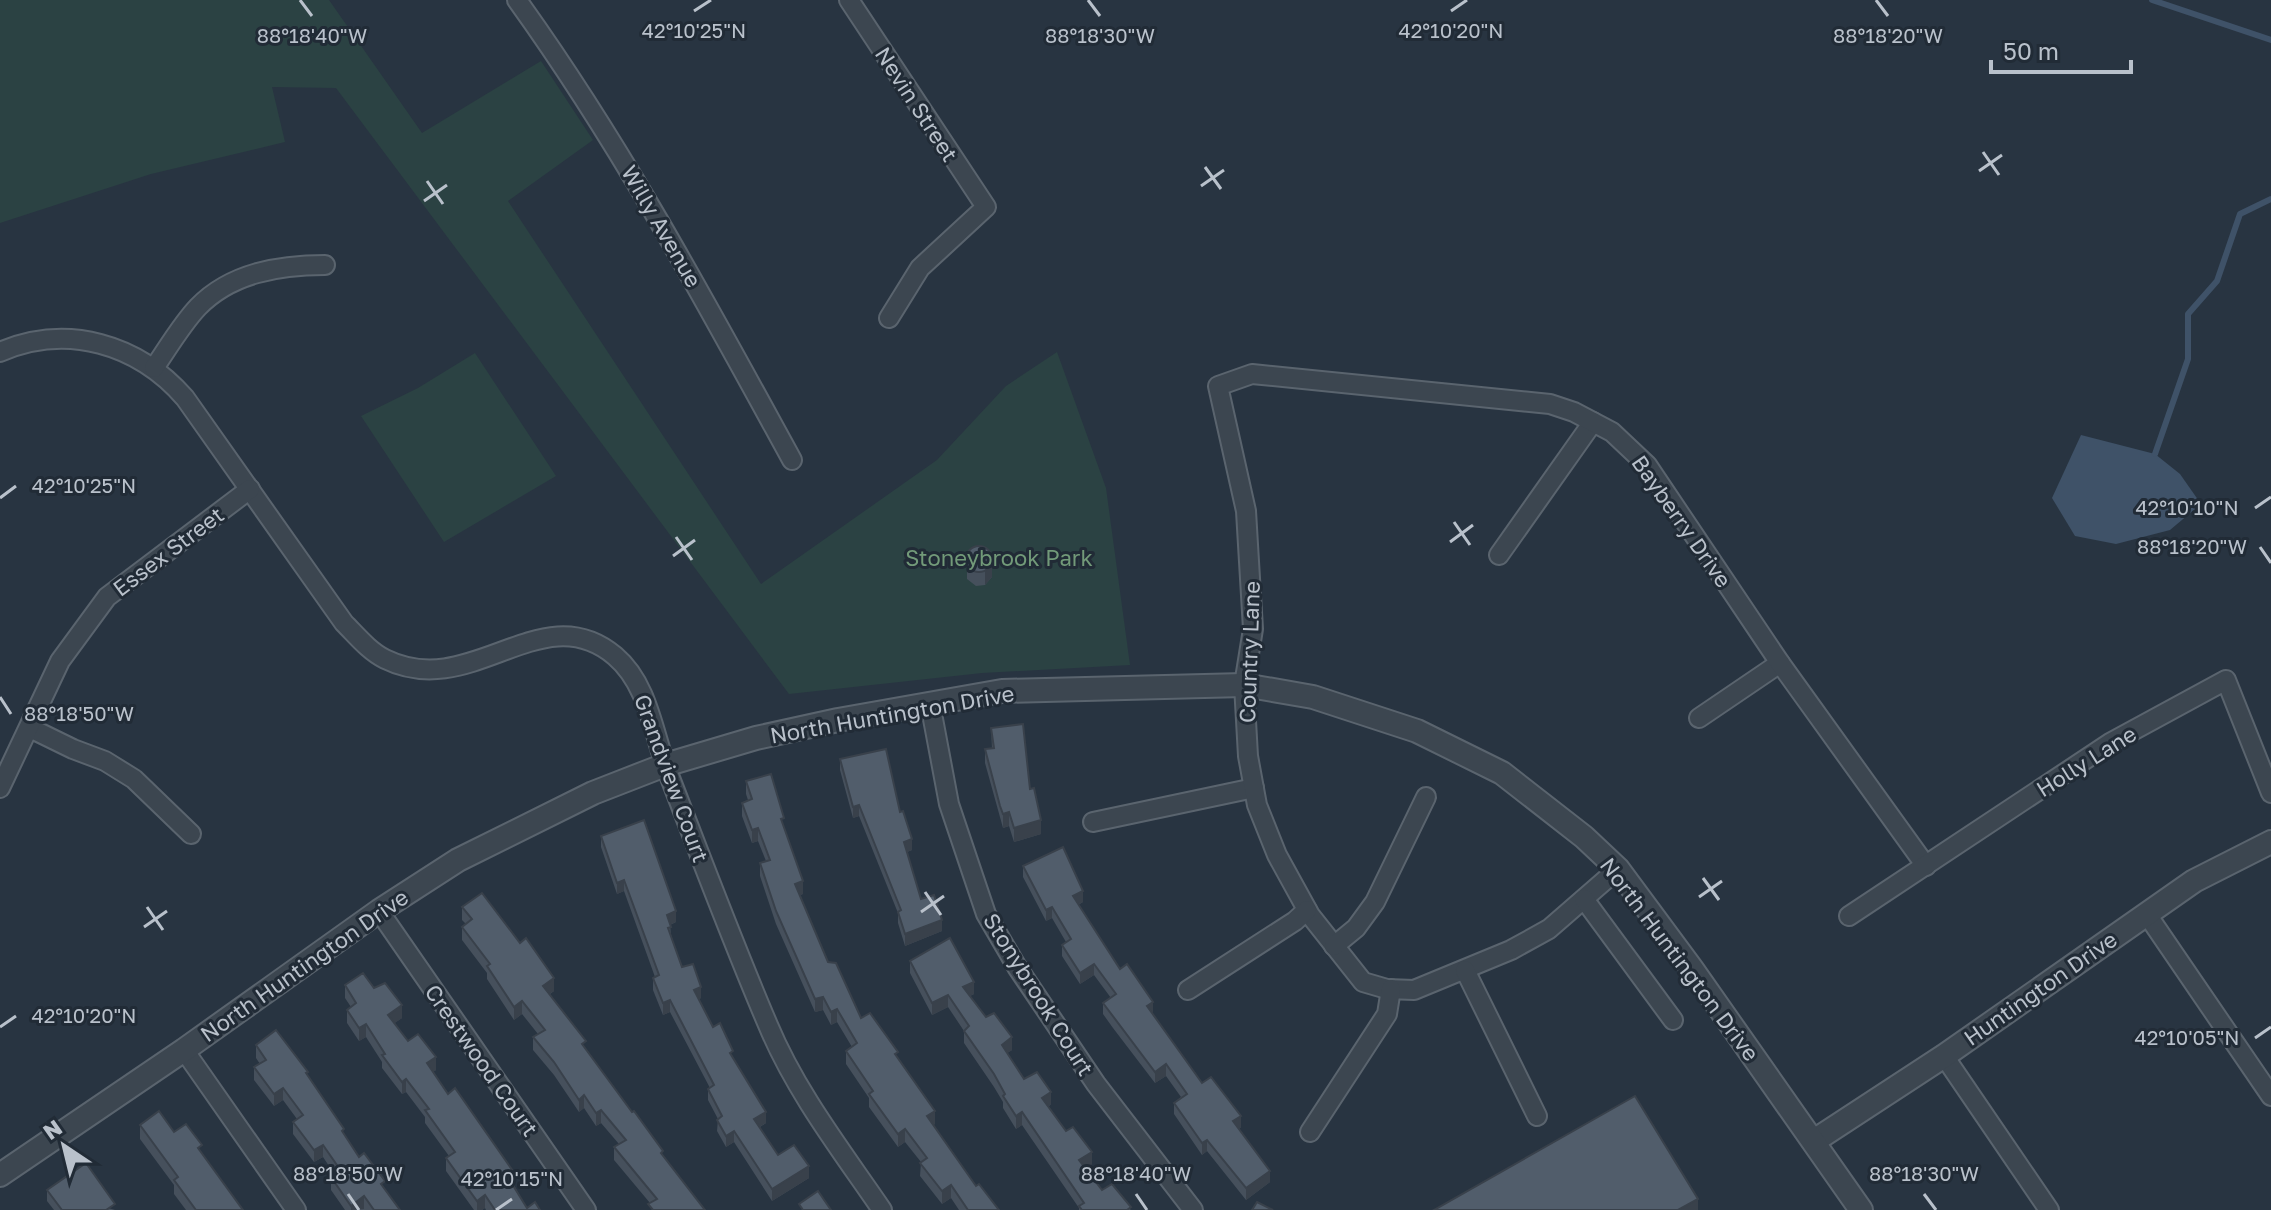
<svg xmlns="http://www.w3.org/2000/svg" width="2271" height="1210" font-family="'Golos Text',sans-serif">
<rect width="100%" height="100%" fill="#283441"/>
<g fill="#2b4243">
<path d="M0 0H329L422 133 541 61 593 140 508 201 761 584 937 460 1006 386 1057 352 1106 488 1130 665 982 673 789 694 336 88 272 87 285 142 151 174 0 223Z"/>
<path d="M475 353 556 476 444 542 361 416 418 388Z"/>
</g>
<path fill="#3f5268" d="M2081 435 2155 454 2180 474 2201 504 2170 530 2116 544 2075 536 2052 498Z"/>
<g fill="none" stroke-linecap="round" stroke-linejoin="round">
<g stroke="#3f5268" stroke-width="6">
<path d="M2152 0 2271 40"/>
<path d="M2155 454 2188 359V314L2217 281 2240 214 2271 199"/>
</g>
<g stroke="#5a646e" stroke-width="22">
<g id="minor">
<path d="M517 0C622 146 706 303 792 460"/>
<path d="M849 0 986 207 920 268 889 318"/>
<path d="M0 352C67 323 138 344 185 398L344 623C357 636 369 651 385 659 472 702 541 594 615 656 648 684 653 732 667 770 700 855 732 941 768 1025 796 1092 841 1150 882 1210"/>
<path d="M154 368C168 348 181 325 198 307 231 273 279 265 325 265"/>
<path d="M1499 555 1593 422"/>
<path d="M930 703 949 804 986 914 1017 967 1096 1084 1193 1210"/>
<path d="M1699 718 1780 663"/>
<path d="M30 728 73 749 105 761 134 779 191 834"/>
<path d="M0 788 60 661 107 597 250 489"/>
<path d="M1093 822 1254 788"/>
<path d="M1618 869 1549 929 1511 950 1414 990 1387 989 1363 982 1310 915 1277 855 1257 805 1248 756 1244 685 1253 629 1246 511 1218 386 1252 374 1550 404 1574 412 1612 432 1647 465 1780 663 1926 866"/>
<path d="M1584 899 1673 1020"/>
<path d="M379 911 586 1210"/>
<path d="M2146 913 2271 1096"/>
<path d="M1849 916 2110 743 2226 680 2271 793"/>
<path d="M1334 946 1356 928 1375 902 1426 797"/>
<path d="M1465 970 1537 1116"/>
<path d="M1188 990 1295 921 1307 910"/>
<path d="M184 1050 296 1210"/>
<path d="M1944 1056 2049 1210"/>
<path d="M1310 1132 1387 1014 1391 989"/>
</g>
</g>
<g stroke="#5a646e" stroke-width="26">
<g id="tertiary">
<path d="M1814 1141 1944 1056 2194 881 2271 842"/>
<path d="M0 1175 184 1050 379 911 458 860 593 793 665 765 756 738 838 720 1002 691 1244 685 1313 697 1417 731 1502 773 1584 837 1618 869 1692 969 1861 1210"/>
</g>
</g>
<use href="#minor" stroke="#3c4650" stroke-width="18"/>
<use href="#tertiary" stroke="#3c4650" stroke-width="22"/>
</g>
<g fill="#46505c">
<path d="M967 556 992 577 985 585 976 586 967 579Z"/>
<path d="M991 728 1030 789 1041 834 1014 842 1009 826 1003 828 985 763V749L992 748Z"/>
<path d="M840 759 900 812 912 850 907 852 921 899 942 931 905 946 898 923V913L859 816 853 818 840 770Z"/>
<path d="M746 781 784 830 803 894 800 895 828 962 861 1018 898 1058 935 1124 933 1125 976 1186 999 1210H959L951 1198 942 1204 920 1176 921 1162 905 1142 898 1147 869 1107V1098L846 1064V1051L852 1047 837 1022 831 1025 823 1010 815 1012 776 924 760 876V863L766 861 758 841 752 843 742 816V803L748 800 746 794Z"/>
<path d="M601 836 676 922 670 925 671 935 682 967 701 998 699 999 713 1027 733 1057 766 1123 760 1127 778 1155 809 1178 772 1201 734 1142 726 1147 717 1131 718 1119 708 1100V1089L710 1088 670 1012 663 1015 653 990V978L655 977 624 891 617 894 601 847Z"/>
<path d="M1023 866 1083 902 1078 905 1120 969 1202 1083 1241 1127 1239 1129 1270 1182 1246 1200 1207 1151 1202 1155 1174 1114V1103L1181 1097 1166 1076 1155 1083 1113 1028 1103 1014V1003L1111 998 1094 975 1080 984 1062 956V945L1066 942 1052 918 1046 921 1023 877Z"/>
<path d="M462 907 554 991 550 994 586 1050 663 1156 705 1210 650 1203 614 1160V1147L619 1144 601 1123 596 1126 584 1108 579 1112 554 1075 533 1050V1037L538 1034 522 1014 514 1020 487 979V973L462 940V927L466 924 462 920Z"/>
<path d="M910 961 974 994 970 996 1012 1050 1007 1053 1024 1079 1051 1104 1048 1107 1092 1164 1085 1168 1102 1190 1131 1210H1079V1208L1022 1125 1016 1129 1003 1108V1102L994 1087 964 1043V1031L948 1007 932 1015 910 973Z"/>
<path d="M345 985 374 988 402 1018 394 1023 408 1041 436 1070 433 1072 515 1187 527 1208 540 1210H486L485 1208 482 1210H474L446 1171V1158L449 1156 425 1123V1117L406 1092 402 1094 382 1068V1062L366 1037 359 1041 347 1023V1010L351 1007 345 998Z"/>
<path d="M256 1045 308 1077 359 1157 385 1189 400 1210H345L331 1190V1177L335 1175 323 1157 314 1162 293 1134V1122L297 1119 283 1100 274 1106 254 1080V1067L260 1064 256 1058Z"/>
<path d="M140 1125 174 1132 202 1154 243 1210H186L174 1194V1185L140 1139Z"/>
<path d="M47 1190 115 1210H54L47 1201Z"/>
</g>
<g fill="#39414b">
<path d="M992 563V577L985 585V571Z"/>
<path d="M859 805V816L853 818V807Z"/>
<path d="M1009 812V826L1003 828V814Z"/>
<path d="M1041 820V834L1014 842V828Z"/>
<path d="M758 828V841L752 843V830Z"/>
<path d="M912 839V850L904 853V842Z"/>
<path d="M624 880V891L617 894V883Z"/>
<path d="M803 881V894L795 897V884Z"/>
<path d="M1083 891V902L1073 907V896Z"/>
<path d="M1052 907V918L1046 921V910Z"/>
<path d="M676 911V922L667 926V915Z"/>
<path d="M942 920V931L905 946V934Z"/>
<path d="M1094 964V975L1080 984V973Z"/>
<path d="M554 978V991L543 998V986Z"/>
<path d="M974 982V994L963 999V987Z"/>
<path d="M701 987V998L694 1001V990Z"/>
<path d="M948 995V1007L932 1015V1003Z"/>
<path d="M823 997V1010L815 1012V999Z"/>
<path d="M670 1000V1012L663 1015V1003Z"/>
<path d="M522 1001V1014L514 1020V1007Z"/>
<path d="M1153 1002V1013L1147 1006Z"/>
<path d="M402 1005V1018L388 1028V1015Z"/>
<path d="M837 1009V1022L831 1025V1012Z"/>
<path d="M366 1024V1037L359 1041V1028Z"/>
<path d="M1012 1037V1050L1002 1057V1045Z"/>
<path d="M436 1057V1070L427 1076V1063Z"/>
<path d="M1166 1064V1076L1155 1083V1072Z"/>
<path d="M406 1079V1092L402 1094V1082Z"/>
<path d="M283 1088V1100L274 1106V1094Z"/>
<path d="M1051 1092V1104L1042 1111V1098Z"/>
<path d="M584 1095V1108L579 1112V1100Z"/>
<path d="M601 1110V1123L596 1126V1113Z"/>
<path d="M935 1111V1124L927 1129V1116Z"/>
<path d="M766 1112V1123L754 1130V1119Z"/>
<path d="M1022 1112V1125L1016 1129V1116Z"/>
<path d="M1241 1116V1127L1233 1133V1121Z"/>
<path d="M905 1129V1142L898 1147V1134Z"/>
<path d="M734 1131V1142L726 1147V1136Z"/>
<path d="M1207 1140V1151L1202 1155V1143Z"/>
<path d="M323 1145V1157L314 1162V1150Z"/>
<path d="M1092 1152V1164L1079 1172V1160Z"/>
<path d="M809 1166V1178L772 1201V1189Z"/>
<path d="M1270 1171V1182L1246 1200V1188Z"/>
<path d="M515 1174V1187L509 1191V1179Z"/>
<path d="M951 1185V1198L942 1204V1191Z"/>
<path d="M485 1195V1208L482 1210H477V1201Z"/>
<path d="M364 1196V1209L351 1210V1206Z"/>
<path d="M1698 1199V1210H1678Z"/>
</g>
<g fill="#515d6b" stroke="#39414b" stroke-width="2">
<circle cx="979" cy="559" r="13"/>
<path d="M1023 724 1030 789 1034 788 1041 820 1014 828 1009 812 1003 814 1000 806 985 749 994 748 991 728Z"/>
<path d="M886 749 900 812 903 811 912 839 904 842 921 899 934 895 942 920 905 934 898 912 901 910 859 805 853 807 840 759Z"/>
<path d="M771 774 784 818 781 819 803 881 795 884 828 962 836 963 861 1018 870 1013 898 1052 895 1054 935 1111 927 1116 976 1186 979 1184 999 1210H968L951 1185 942 1191 920 1163 927 1158 905 1129 898 1134 869 1094 873 1091 846 1051 857 1043 837 1009 831 1012 823 997 815 999 776 911 760 863 770 860 758 828 752 830 742 803 752 799 746 781Z"/>
<path d="M644 820 676 911 667 915 671 927 668 928 682 967 693 964 701 987 694 990 713 1027 720 1023 733 1051 730 1053 766 1112 754 1119 778 1155 794 1145 809 1166 772 1189 734 1131 726 1136 717 1120 722 1116 708 1089 714 1085 670 1000 663 1003 653 978 659 975 624 880 617 883 601 836Z"/>
<path d="M1063 847 1083 891 1073 896 1120 969 1127 964 1153 1002 1147 1006 1202 1083 1211 1077 1241 1116 1233 1121 1270 1171 1246 1188 1207 1140 1202 1143 1174 1103 1187 1094 1166 1064 1155 1072 1103 1003 1116 994 1094 964 1080 973 1062 945 1071 939 1052 907 1046 910 1023 866Z"/>
<path d="M482 893 520 943 526 938 554 978 543 986 586 1041 582 1044 632 1112 634 1111 663 1151 661 1153 705 1210H653L648 1204 657 1199 614 1147 626 1140 601 1110 596 1113 584 1095 579 1100 554 1062 533 1037 545 1030 522 1001 514 1007 487 966 490 964 462 927 472 919 462 907Z"/>
<path d="M950 938 974 982 963 987 986 1017 994 1013 1012 1037 1002 1045 1024 1079 1037 1072 1051 1092 1042 1098 1066 1131 1073 1127 1092 1152 1079 1160 1102 1190 1112 1184 1131 1207 1127 1210H1082L1079 1206 1084 1203 1022 1112 1016 1116 1003 1096 1005 1094 994 1074 964 1031 969 1026 948 995 932 1003 910 961Z"/>
<path d="M363 973 374 988 385 983 402 1005 388 1015 408 1041 418 1034 436 1057 427 1063 448 1094 455 1088 515 1174 509 1179 527 1208 535 1202 540 1210H495L485 1195 477 1201 446 1158 455 1152 425 1110 429 1109 406 1079 402 1082 382 1055 385 1054 366 1024 359 1028 347 1010 356 1003 345 985Z"/>
<path d="M276 1030 308 1072 306 1073 344 1129 342 1131 359 1157 364 1153 385 1181 381 1184 400 1210H374L364 1196 351 1206 331 1177 341 1171 323 1145 314 1150 293 1122 303 1115 283 1088 274 1094 254 1067 266 1060 256 1045Z"/>
<path d="M1635 1096 1698 1199 1678 1210H1434Z"/>
<path d="M159 1111 174 1132 186 1124 202 1145 198 1148 243 1210H196L174 1180 178 1177 140 1125Z"/>
<path d="M86 1163 115 1204 106 1210H62L47 1190Z"/>
<path d="M818 1191 831 1210H803L799 1204Z"/>
<path d="M1257 1202 1273 1210H1252Z"/>
</g>
<path fill="none" stroke="#b9c1cb" stroke-width="3" d="M300 0 312 16M1088 0 1100 16M1876 0 1888 16M694 11 711 0M1451 11 1467 0M1983 152 1999 175M1205 167 1221 189M1979 171 2002 155M427 181 443 204M1201 186 1224 170M424 201 447 185M0 498 16 486M2255 508 2271 497M1454 522 1470 545M676 537 692 560M1450 542 1473 525M2260 547 2271 563M673 556 695 540M0 697 11 714M1703 878 1719 900M925 892 941 915M1699 897 1722 881M147 907 163 930M921 912 944 896M144 927 167 911M0 1027 16 1016M2255 1038 2271 1027M348 1194 359 1210M1136 1194 1147 1210M1924 1194 1936 1210M496 1210 512 1199"/>
<g text-anchor="middle" dominant-baseline="central" stroke-width="6" stroke-linejoin="round" paint-order="stroke">
<g font-size="22" fill="#b9c1cb" stroke="#212b36">
<text transform="translate(917 104) rotate(57)">Nevin Street</text>
<text transform="translate(662 226) rotate(60)">Willy Avenue</text>
<text transform="translate(1682 521) rotate(55)">Bayberry Drive</text>
<text transform="translate(168 551) rotate(-37)">Essex Street</text>
<text transform="translate(1249 652) rotate(-88)">Country Lane</text>
<text transform="translate(892 714) rotate(-10)">North Huntington Drive</text>
<text transform="translate(2086 761) rotate(-32)">Holly Lane</text>
<text transform="translate(672 778) rotate(70)">Grandview Court</text>
<text transform="translate(1680 959) rotate(53)">North Huntington Drive</text>
<text transform="translate(304 965) rotate(-35)">North Huntington Drive</text>
<text transform="translate(2040 988) rotate(-35)">Huntington Drive</text>
<text transform="translate(1039 994) rotate(58)">Stonybrook Court</text>
<text transform="translate(482 1060) rotate(55)">Crestwood Court</text>
</g>
<g font-size="22" fill="#729a79" stroke="#212b36">
<text x="999" y="557">Stoneybrook Park</text>
</g>
</g>
<g font-size="20" text-anchor="middle" fill="#b9c1cb" stroke="#212b36" stroke-width="6" stroke-linejoin="round" paint-order="stroke">
<text x="1451" y="38">42°10'20"N</text>
<text x="694" y="38">42°10'25"N</text>
<text x="312" y="43">88°18'40"W</text>
<text x="1100" y="43">88°18'30"W</text>
<text x="1888" y="43">88°18'20"W</text>
<text x="84" y="493">42°10'25"N</text>
<text x="2187" y="515">42°10'10"N</text>
<text x="2192" y="554">88°18'20"W</text>
<text x="79" y="721">88°18'50"W</text>
<text x="84" y="1023">42°10'20"N</text>
<text x="2187" y="1045">42°10'05"N</text>
<text x="348" y="1181">88°18'50"W</text>
<text x="1136" y="1181">88°18'40"W</text>
<text x="1924" y="1181">88°18'30"W</text>
<text x="512" y="1186">42°10'15"N</text>
</g>
<g transform="translate(64 1146) rotate(325)" stroke="#212b36" stroke-width="6" paint-order="stroke">
<path d="M0-6L14 30L0 20L-14 30Z" fill="#b9c1cb"/>
<text y="-12" font-size="22" font-weight="bold" text-anchor="middle" fill="#b9c1cb">N</text>
</g>
<path d="M1991 60v12h140v-12" fill="none" stroke="#b9c1cb" stroke-width="4"/>
<text x="2003" y="60" font-size="24" fill="#b9c1cb" stroke="#212b36" stroke-width="6" paint-order="stroke">50 m</text>
</svg>
